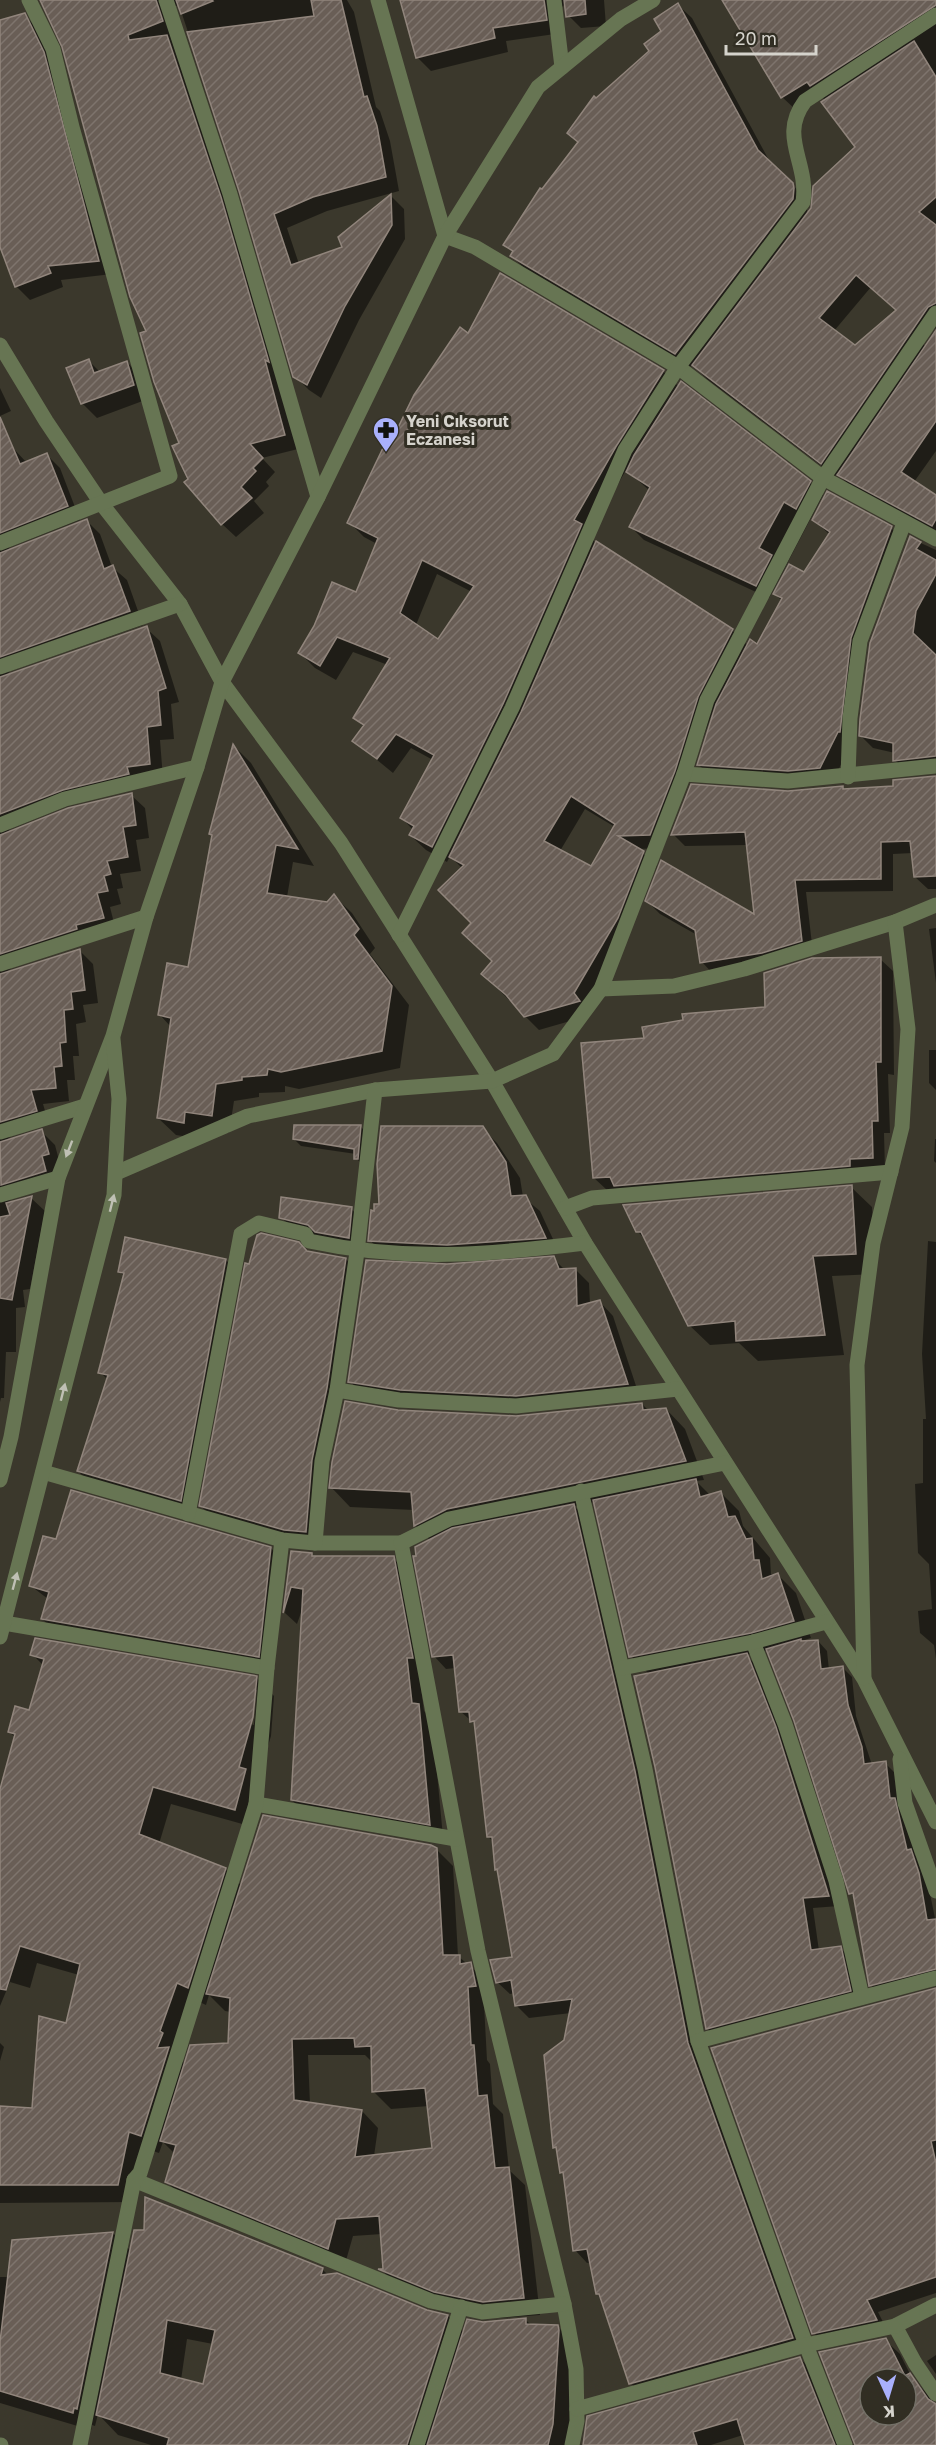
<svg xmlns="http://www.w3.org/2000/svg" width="936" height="2445" font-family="'Golos Text',sans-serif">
<defs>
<pattern id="building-hatch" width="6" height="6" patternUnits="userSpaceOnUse" patternTransform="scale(1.5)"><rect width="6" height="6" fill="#695e56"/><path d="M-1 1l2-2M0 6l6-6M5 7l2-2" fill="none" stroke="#7e746d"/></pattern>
</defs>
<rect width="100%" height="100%" fill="#3b382c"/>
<g fill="#0007" fill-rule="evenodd">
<path d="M41 0H347L354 12 376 107 380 111 390 141 399 191 327 211 287 228 299 264 344 248 391 196 404 209 405 239 359 320 321 398 309 390 295 376 241 191 179 5 173 7 234 212 298 449 262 458 275 472 266 482 269 486 254 501 264 513 236 537 222 524 190 479 148 332 131 296 64 46Z"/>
<path d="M402 0H604L606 26 581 28 567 14 565 4 558 11 555 34 506 41 508 52 431 71 417 57Z"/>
<path d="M738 0H936V327L922 343 926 347 936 348V451L914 482 936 497V532L851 487 837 473 835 476 707 379 692 364 690 367 526 270 512 256 514 253 505 244 579 143 596 100 651 51 678 5 692 18 771 164 807 199V216L857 147 821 95 796 110 782 97ZM871 287 898 311 855 347 834 331Z"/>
<path d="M24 15 38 29 57 68 112 274 61 280 63 287 30 300 16 286 2 248 0 249V21Z"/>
<path d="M501 275 663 371 679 387 810 482 823 495 769 598 644 540 631 527 650 491 626 470 590 534 595 543 732 630 748 646H758L782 601 775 594 804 574 830 535 814 520 828 493 891 528 905 541 863 652 851 744 833 781 712 778 699 765 718 697 663 848 638 849 657 866 586 1008 591 1015 539 1030 483 974 493 961 473 923 462 868 450 856 447 862 426 850 410 835 413 830 402 818 433 760 411 748 393 773 354 741 364 727 355 718 388 665 353 652 336 680 315 668 300 653 356 594 377 544 364 537 349 522 388 452 468 335ZM437 574 472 592 439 641 416 625ZM585 809 615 827 592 868 560 851Z"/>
<path d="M89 361 100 372 127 362 141 377 148 399 97 418 82 403Z"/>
<path d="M0 388 11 411 0 416Z"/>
<path d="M13 448 27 463 46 454 60 468 80 520 10 547 5 553 87 521 100 534 112 567 127 580 143 625 10 671 5 677 146 628 160 641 179 702 171 704 174 739 160 740 163 778 75 803 10 829 5 835 131 795 145 808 149 838 136 840 141 871 120 874 123 888 117 889 121 904 110 907 116 931 11 968 5 974 79 950 93 964 98 1003 83 1005 86 1022 76 1024 79 1056H73L75 1080H67L69 1101 43 1104 49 1124 11 1136 6 1141 41 1131 55 1145 61 1168 59 1185 11 1199 6 1204 31 1198 45 1211 30 1289 23 1290 25 1307 16 1308V1352H6L4 1398H1L0 1402V453Z"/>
<path d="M910 538 936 550V769L907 772 895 760V753L873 748 861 736Z"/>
<path d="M234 746 251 763 314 866 293 862 287 897 328 904 334 896 352 913 375 948 370 954 409 1005 400 1068 299 1089 285 1086V1092L259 1093V1097L234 1101 229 1133 203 1129 201 1139 176 1135 158 1118 171 1027 160 1015 189 968 213 836 210 834Z"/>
<path d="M936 777V889H928L915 877 913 853 893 854V891L806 892 813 953 714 975 702 962 697 935 660 914 647 901 756 916 748 845 685 846 673 834 788 792 842 787 846 791 895 787Z"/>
<path d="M936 928V983L929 929Z"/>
<path d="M880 959 893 971 894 1075 888 1074 890 1133H884L885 1170 607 1190 594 1178 646 1039 767 1008Z"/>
<path d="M929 1050H936V1090L929 1083Z"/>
<path d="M361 1127 368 1134 363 1165 356 1158V1154L301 1146 294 1139Z"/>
<path d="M482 1128 497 1143 520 1178 523 1197 540 1211 559 1252 384 1255 370 1240 376 1212 380 1205Z"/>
<path d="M935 1139H936V1163L934 1161Z"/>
<path d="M851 1187 872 1207 876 1274 832 1276 844 1355 758 1361 739 1343 710 1345 689 1325 647 1241 637 1231Z"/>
<path d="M351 1209 364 1221 360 1250 293 1229 281 1217Z"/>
<path d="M928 1241 936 1242V1659L934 1645 920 1633 918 1611 932 1609 929 1564 918 1553 915 1484 923 1483V1419H926L922 1354Z"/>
<path d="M307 1252 346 1259 359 1272 325 1474 319 1545 214 1519 201 1506 250 1266Z"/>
<path d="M553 1258 565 1270H576L589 1283 590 1304 600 1302 613 1316 640 1398 530 1409 363 1395 350 1381 447 1266Z"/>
<path d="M226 1260 240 1274 194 1514 92 1485 78 1471 108 1380 100 1372 124 1276 119 1271Z"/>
<path d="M642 1404 649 1411 666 1409 685 1429 704 1480 696 1481 711 1496 721 1493 739 1511 743 1526 770 1558 771 1574 778 1575 796 1593 811 1638 801 1641H818L827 1651 829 1670 843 1668 852 1677 856 1716 872 1765 885 1763 894 1772 915 1855 920 1860 928 1884 936 1923V1979L880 1994 871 1985 856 1898 850 1893 796 1720 768 1650 746 1655 757 1666 786 1739 839 1906 813 1908 819 1951 840 1948 851 1959 860 2001 718 2039 707 2028 649 1674 631 1656 595 1502 574 1506 586 1518 700 2057 805 2351 643 2396 631 2383 598 2294 592 2262 587 2263 575 2250 565 2175 555 2147 565 2041 571 2013 529 2018 516 2005 515 1993 510 1994 497 1982 514 1958 499 1872 496 1869 494 1842 488 1837 475 1724 461 1712 456 1668 446 1669 434 1656 431 1541 415 1525 414 1510 350 1507 331 1487 398 1411 516 1417Z"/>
<path d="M57 1541 271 1548 283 1561 270 1668 55 1631 42 1619 48 1599 31 1586Z"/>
<path d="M292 1552 311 1554 315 1558H393L406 1571 424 1711 432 1719 443 1837 305 1813 292 1800 303 1607 297 1624 285 1613Z"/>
<path d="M32 1654 256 1677 274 1696 271 1736 257 1782 253 1827 171 1804 159 1844 225 1869 242 1886 436 1849 453 1866 458 1956 487 1981 484 2004 487 2060 490 2064 493 2104 503 2114 509 2170 525 2185 540 2315 500 2318 452 2308 397 2286 382 2270H385L382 2234 353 2236 345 2264 184 2199 167 2182 175 2154 163 2142 159 2153 147 2149 135 2202 0 2203V2107L34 2110 67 2024 79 1975 37 1963 30 1988 10 1982 0 2006V1807L16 1738 9 1732 30 1711 44 1666ZM254 1690H257L254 1725 251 1724ZM209 1995 225 2011 231 2012 229 2044 186 2065 178 2057 195 2000 206 2005ZM308 2055H365L373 2063 374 2092 391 2109 429 2106 433 2149 374 2156 378 2128 362 2111 310 2104Z"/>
<path d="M936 1990V2293L878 2312 888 2332 826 2345 814 2333Z"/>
<path d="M0 2043 4 2047 0 2061Z"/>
<path d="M113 2233 131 2251 322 2269 329 2276 427 2311 448 2316 465 2333 483 2323 525 2319 532 2326H557L577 2346 573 2445H151L118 2435 98 2414 95 2426 92 2425 91 2430 0 2403V2277H9L13 2241ZM187 2339 213 2344 205 2386 181 2380Z"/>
<path d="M885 2340 900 2354 911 2376 936 2404V2445H856L821 2353ZM870 2379H906V2415H870Z"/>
<path d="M936 2355V2374L927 2361Z"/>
<path d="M800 2358 814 2373 842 2445H746L743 2435 711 2445H590Z"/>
</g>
<g fill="url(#building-hatch)" stroke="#91857c" stroke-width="1.5" fill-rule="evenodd">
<path d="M40 0H156L163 21 128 35 129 40 167 35 221 197 269 362 265 360 285 435 250 444 263 458 253 468 256 471 241 487 252 498 221 525 184 482 188 479 172 446 179 443 154 382 140 333 146 331 130 297 62 47Z"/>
<path d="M176 0H212L213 1 181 14Z"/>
<path d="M311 0H341L364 97 367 96 377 126 386 177 313 197 274 214 291 265 342 247 338 237 391 194 392 225 345 306 307 385 293 377 239 191 187 32 314 16Z"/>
<path d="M400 0H544L547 20 493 28 495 38 416 58Z"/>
<path d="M564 0H585L586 14 566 17Z"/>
<path d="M722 0H936V5L810 86 807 82 781 98Z"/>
<path d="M678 3 758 150 793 183 794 188 793 199 675 354 510 256 513 251 503 245 540 188 542 189 578 142 567 133 594 96 596 98 649 51 644 44 661 31 654 19Z"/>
<path d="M25 13 44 52 99 261 48 266 51 273 15 287 0 247V20Z"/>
<path d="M914 41 936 77V197L919 212 936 225V303L928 307 821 464 692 365 811 208 813 186 855 147 821 102ZM856 275 896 310 855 345 819 318Z"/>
<path d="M500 273 664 370 617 445 574 520 582 524 503 704 432 847 409 835 414 826 400 818 434 755 396 734 377 759 352 741 364 725 353 718 390 658 337 637 320 666 298 653 314 626 332 582 356 592 378 538 347 523 383 448 387 450 414 395 460 327 468 333ZM422 560 474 586 438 639 400 613Z"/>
<path d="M936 330V421L901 472 936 495V519L932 526 837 475Z"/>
<path d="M89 359 94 373 127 361 134 385 81 404 66 368Z"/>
<path d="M681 381 811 481 796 509 784 502 759 548 772 555 756 586 629 527 650 487 626 472 634 455Z"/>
<path d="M0 417 20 464 47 453 68 506 0 533Z"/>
<path d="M827 491 892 526 851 638 840 732H838L820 768 788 771 697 765 716 704 750 639 757 644 782 598 773 594 789 564 804 572 830 532 812 520Z"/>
<path d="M87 519 104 569 113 565 130 611 0 657V553Z"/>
<path d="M910 536 921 542 916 549 936 560V574L916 611 913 633 936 655V756L893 761V743L859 736 860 719 870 643Z"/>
<path d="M596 541 733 629 698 697 675 771 650 835 618 836 644 851 618 918 574 993 580 1001 524 1017 506 995 481 974 492 961 462 933 471 923 438 890 464 865 449 857 521 712ZM571 796 615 824 591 866 544 841Z"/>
<path d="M147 626 166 688 158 691 161 725 147 727 150 764 127 767 129 774 63 790 0 814V677Z"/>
<path d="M233 744 298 849 276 845 267 893 327 902 334 894 359 929 354 935 392 986 382 1051 281 1072 268 1069 267 1075 242 1077V1080L216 1084 212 1116 185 1112 184 1123 157 1118 171 1018 158 1015 167 963 188 967 212 835 209 834Z"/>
<path d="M936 776V876L914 877 910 841 881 842V879L795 880 802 941 762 953 700 963 695 930 645 901 661 860 754 914 745 832 671 835 691 784 788 791 843 786V789L893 786V780Z"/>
<path d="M132 793 136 825 123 827 128 857 107 861 111 874 104 876 108 891 97 893 104 918 76 925 77 929 0 954V835L68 808Z"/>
<path d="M80 949 85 990 71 992 73 1009 64 1010 66 1042 60 1043 62 1066 54 1067 56 1088 31 1090 37 1111 0 1122V974Z"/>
<path d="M881 957V1062H876L878 1121H872L873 1158 850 1159V1166L614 1186 610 1177 593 1178 581 1043 644 1038 642 1027 683 1020 682 1014 765 1007 764 973 812 958Z"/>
<path d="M294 1125H361L358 1159H354V1149L293 1139Z"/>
<path d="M381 1126H483L506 1162 511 1196 526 1195 546 1238 447 1245 368 1241 371 1210 374 1211V1204H379L377 1164Z"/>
<path d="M42 1129 49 1154 42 1156 46 1171 1 1185 0 1142Z"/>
<path d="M852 1185 856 1254 813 1256 825 1335 736 1341 735 1321 688 1326 641 1232H636L623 1205Z"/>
<path d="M32 1196 12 1300 0 1298V1217L10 1215 6 1203Z"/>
<path d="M281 1197 352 1207 349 1238 315 1232 308 1225 279 1218Z"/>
<path d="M261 1233 299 1242 307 1251 346 1258 327 1388 312 1460 306 1532 284 1530 199 1506 245 1263 249 1264 257 1235Z"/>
<path d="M125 1237 226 1259 181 1501 77 1471 108 1375 98 1373 124 1273 118 1272Z"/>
<path d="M554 1256 559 1269 576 1268 577 1306 600 1300 628 1384 516 1396 400 1390 348 1382 366 1260 447 1264Z"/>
<path d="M345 1401 398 1410 516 1416 642 1403 643 1410 666 1408 686 1461 447 1509 414 1526 411 1492 329 1488 332 1462Z"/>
<path d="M696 1479 700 1497 721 1491 728 1517 735 1516 746 1539 752 1538 754 1560H759L762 1579 778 1573 794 1621 751 1633 629 1657 593 1500Z"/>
<path d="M71 1490 271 1547 259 1657 41 1619 49 1592 29 1586 43 1536 56 1539Z"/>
<path d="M574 1504 635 1771 688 2043 793 2338 629 2384 599 2294H596L587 2249 573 2251 563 2172 560 2173 556 2147 553 2148 544 2055 564 2040 572 1999 515 2006 511 1980 496 1983 490 1960 512 1957 497 1869 495 1870 492 1837H487L474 1721 470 1722 469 1712H459L453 1655 432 1657 413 1556H416L415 1547 452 1528Z"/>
<path d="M291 1551 312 1553V1556H394L413 1658H407L412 1703 419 1704 430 1825 291 1800 303 1589 291 1587 283 1613Z"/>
<path d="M35 1638 257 1676 253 1717 239 1767 246 1769 235 1810 153 1787 139 1834 226 1868 188 1988 177 1983 160 2031 163 2033 157 2048 169 2047 141 2136 129 2132 118 2185H0V2106L32 2108 39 2016 66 2023 80 1964 20 1946 6 1990 0 1989V1789L15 1734 8 1732 15 1706 29 1710 44 1659 30 1655Z"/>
<path d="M801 1639V1641L818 1640 821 1669 843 1666 848 1705 862 1747 864 1764 886 1761 890 1798H895L907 1850 911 1849 919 1873 927 1920 936 1919V1969L869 1986 853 1893 849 1894 794 1721 766 1649Z"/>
<path d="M747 1653 776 1727 829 1896 803 1898 811 1950 841 1946 851 1991 706 2029 655 1767 634 1676Z"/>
<path d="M263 1815 431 1845 437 1848 443 1955H460V1964L471 1962 476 1986 468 1987 471 2045H474L478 2096 487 2095 495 2168 509 2167 524 2298 483 2302 434 2292 378 2269H383L379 2216 336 2219 328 2249 165 2182 176 2145 160 2141 190 2045 228 2043 230 1998 206 1994ZM354 2038 355 2047 371 2046 372 2092 425 2088 432 2148 355 2157 362 2110 294 2100 292 2039Z"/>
<path d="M936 1988V2140L931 2141 936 2163V2277L867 2300 877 2320 812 2334 711 2048Z"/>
<path d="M145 2197 323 2268 321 2275 337 2273 427 2310 448 2315 407 2445H167L169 2438 96 2415 134 2230H144ZM167 2320 215 2330 203 2384 160 2373Z"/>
<path d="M113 2232 77 2409 74 2408 73 2413 0 2391V2342L12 2240Z"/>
<path d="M526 2318V2324L558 2325 559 2330 553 2424 548 2445H427L467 2319 483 2322Z"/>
<path d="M886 2338 905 2376 910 2373 928 2399 936 2404V2445H855L819 2352ZM870 2379H906V2415H870Z"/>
<path d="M800 2357 835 2445H745L737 2419 693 2432 697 2445H583L587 2416Z"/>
</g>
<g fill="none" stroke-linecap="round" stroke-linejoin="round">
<g stroke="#677553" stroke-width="15">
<path d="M166 0 230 194 318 497"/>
<path d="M378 0 445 236"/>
<path d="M554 0 562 67"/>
<path d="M445 236 475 247 678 367 823 478 936 539"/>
<path d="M0 345 46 421 101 503 180 604 222 682 341 843 492 1081 585 1243 864 1679 936 1822"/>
<path d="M0 543 170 476 72 127 53 49 29 0"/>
<path d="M0 667 180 604"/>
<path d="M684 774 788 781 936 766"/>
<path d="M848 777 850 718 860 641 904 523"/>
<path d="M0 825 65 799 197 767"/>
<path d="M399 935 512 708 625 450 678 367 803 202C809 162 778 137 805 101L936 15"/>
<path d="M0 964 146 917"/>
<path d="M601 989 674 986 744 969 895 922 936 905"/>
<path d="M0 1132 85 1106"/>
<path d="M116 1173 248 1116 375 1090 492 1081 553 1054 601 989 684 774 707 700 823 478 936 313"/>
<path d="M0 1195 58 1178"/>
<path d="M565 1208 592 1198 891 1172"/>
<path d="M337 1390 399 1400 516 1406 678 1389"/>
<path d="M43 1472 282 1540 315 1543H401L478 1951 564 2304 576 2369 577 2421 572 2445"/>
<path d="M0 1480 11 1437 58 1178 113 1036 146 917 197 767 222 682 318 497 445 236 538 87 621 19 653 0"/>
<path d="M581 1491 645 1769 698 2041 806 2345 845 2445"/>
<path d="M188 1514 241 1234 259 1223 305 1234 309 1241C406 1262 487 1255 585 1243"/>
<path d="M315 1543 322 1461 337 1390 357 1252 375 1090"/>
<path d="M401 1543 449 1519 725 1463"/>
<path d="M4 1623 267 1668"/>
<path d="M0 1637 114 1195 119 1099 113 1039"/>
<path d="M753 1642 785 1724 836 1881 862 1997"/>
<path d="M622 1668 753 1642 826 1622"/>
<path d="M864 1678 857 1365 873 1243 902 1127 908 1029 895 922"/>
<path d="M900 1759 905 1803 936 1891"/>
<path d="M256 1804 456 1839"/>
<path d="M698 2041 936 1978"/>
<path d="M134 2180 431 2301 482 2312 564 2304"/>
<path d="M895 2326 915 2363 936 2394"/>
<path d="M577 2409 806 2345 895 2326 936 2305"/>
<path d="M0 2445H1"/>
<path d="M80 2445 134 2180 140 2173 256 1804 267 1668 282 1540"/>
<path d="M417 2445 461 2307"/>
</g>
</g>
<defs><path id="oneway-solid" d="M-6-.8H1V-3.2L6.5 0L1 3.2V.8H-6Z" transform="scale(1.5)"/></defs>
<g fill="#bfc0b4">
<use href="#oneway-solid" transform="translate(69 1149) rotate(111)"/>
<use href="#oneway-solid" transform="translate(112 1203) rotate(-76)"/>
<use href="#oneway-solid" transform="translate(63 1392) rotate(-76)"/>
<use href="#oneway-solid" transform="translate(15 1581) rotate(-75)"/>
</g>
<defs>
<g id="pharmacy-pin" transform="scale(1.35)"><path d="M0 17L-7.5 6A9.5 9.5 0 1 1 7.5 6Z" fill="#a9b0fc" stroke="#312e23"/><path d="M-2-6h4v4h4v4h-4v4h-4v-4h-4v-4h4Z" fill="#111"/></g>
</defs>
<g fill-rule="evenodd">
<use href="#pharmacy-pin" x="386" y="430"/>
</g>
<g text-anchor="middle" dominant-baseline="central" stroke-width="6" stroke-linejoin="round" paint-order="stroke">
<g font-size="16" font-weight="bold" fill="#d5d3cc" stroke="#312e23" text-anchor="start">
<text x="406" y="421">Yeni Cıksorut<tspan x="406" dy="18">Eczanesi</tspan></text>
</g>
</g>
<g transform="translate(888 2397) rotate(176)"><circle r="28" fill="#312e23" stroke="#737067" stroke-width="1.5"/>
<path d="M0-4.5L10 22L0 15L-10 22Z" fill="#a9b0fc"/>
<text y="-9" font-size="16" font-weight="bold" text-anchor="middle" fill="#d5d3cc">K</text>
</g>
<path d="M726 45v9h90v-9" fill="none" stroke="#d5d3cc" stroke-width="3"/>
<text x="735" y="45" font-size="18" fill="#d5d3cc" stroke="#312e23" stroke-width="4.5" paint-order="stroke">20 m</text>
</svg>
